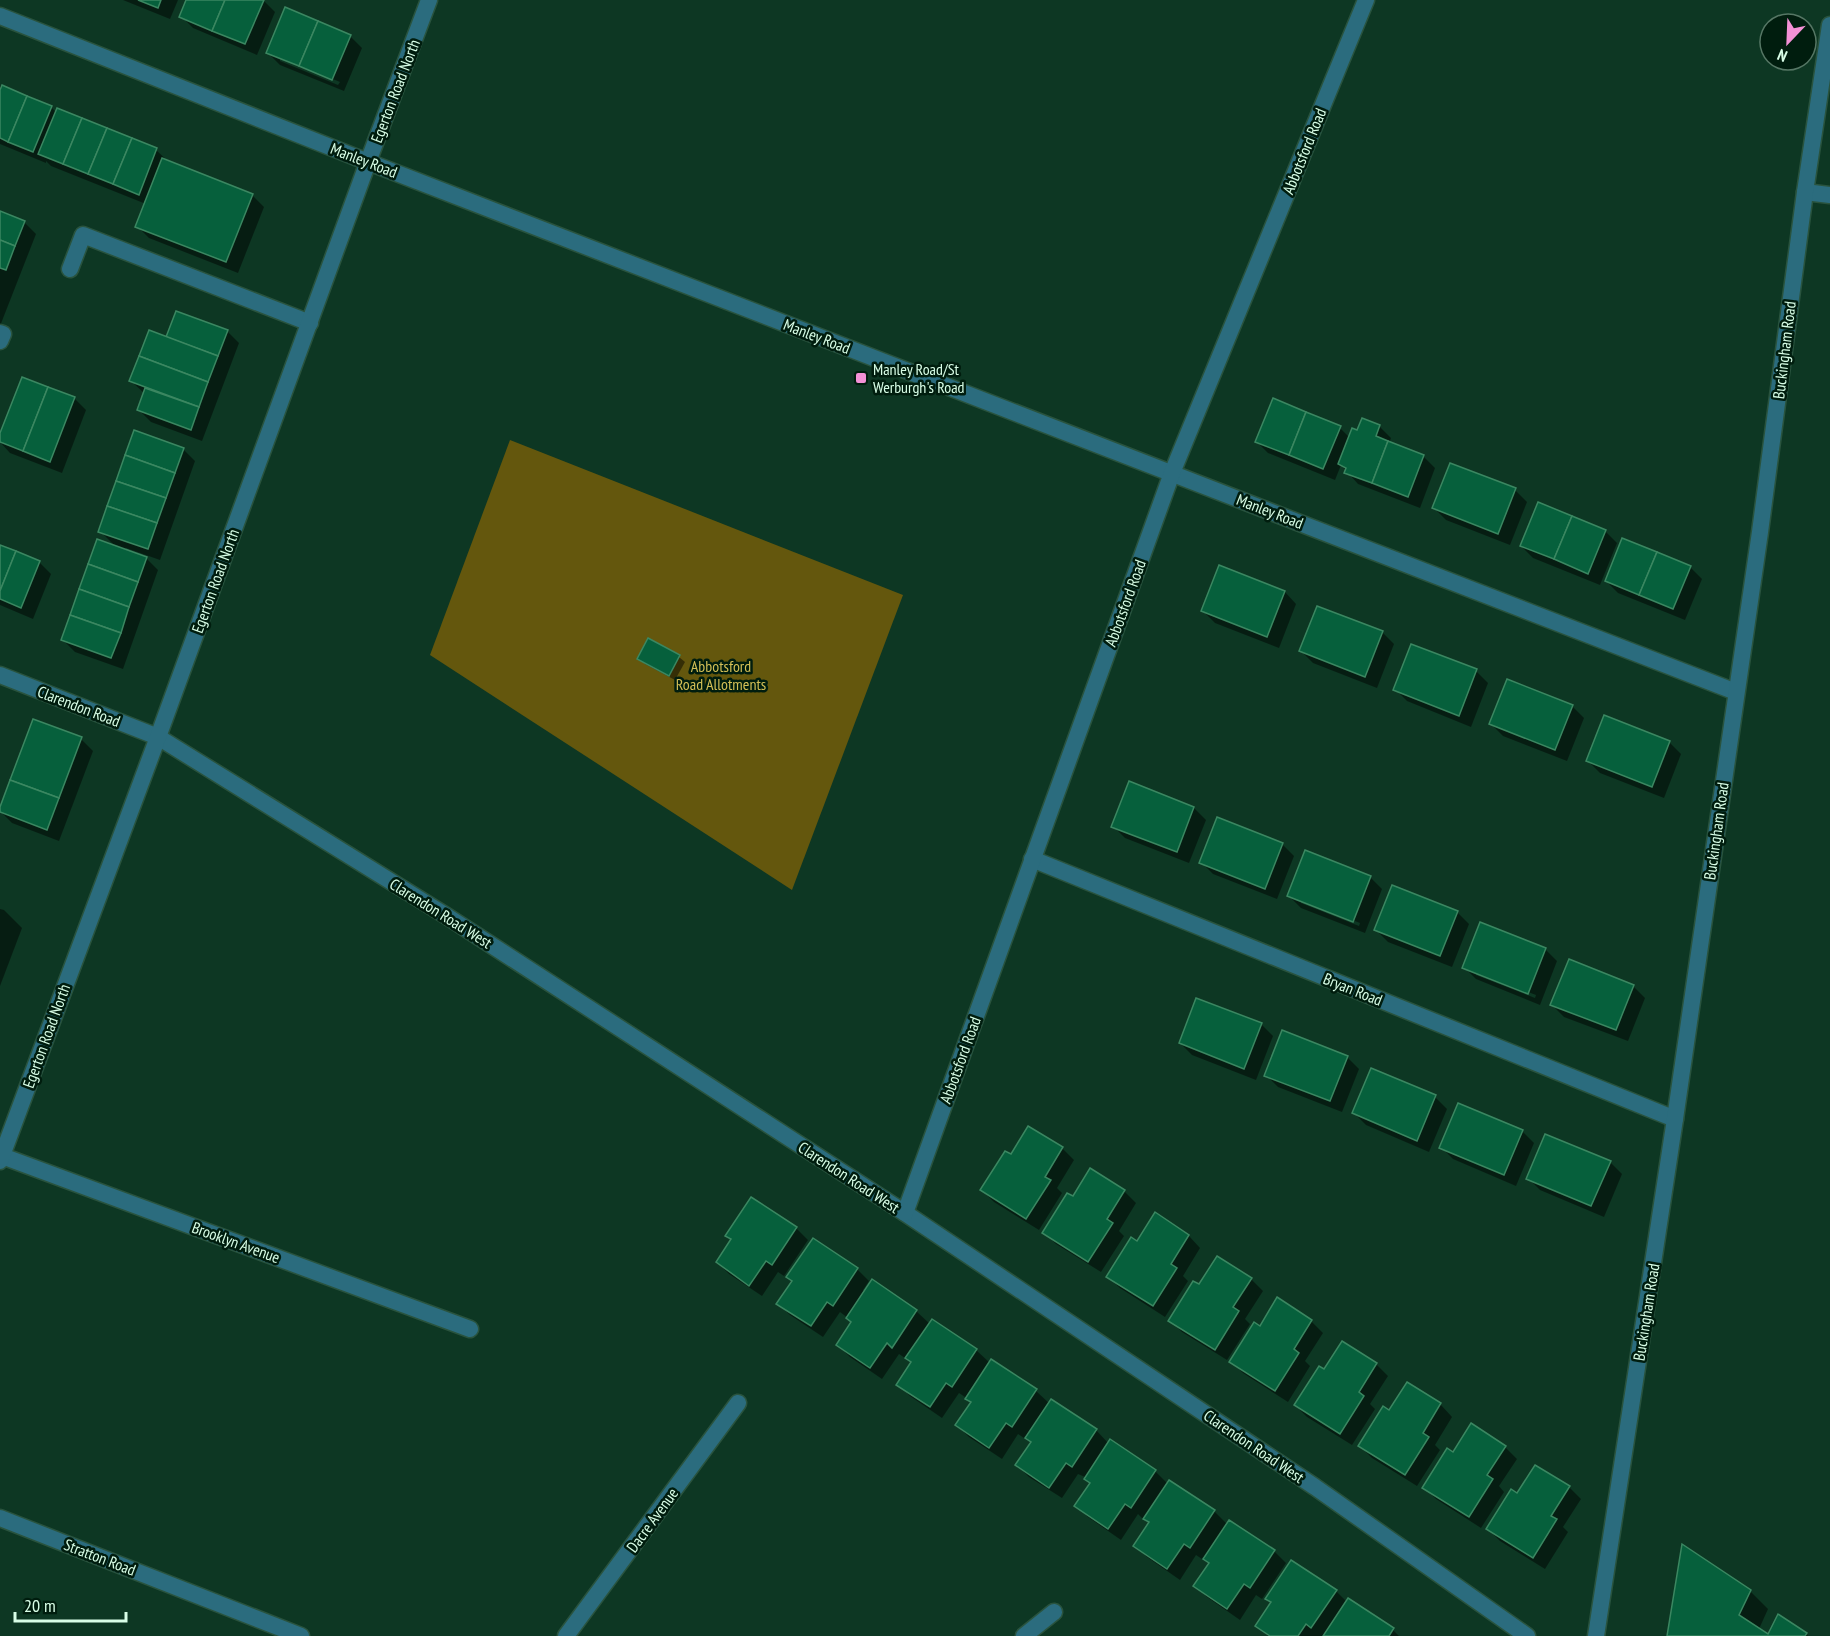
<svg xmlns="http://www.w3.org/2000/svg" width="1830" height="1636" font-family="'PT Sans Narrow',sans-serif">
<rect width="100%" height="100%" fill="#0d3723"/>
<path fill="#64570d" d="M510 440 903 595 792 890 430 655Z"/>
<g fill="#0007" fill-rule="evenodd">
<path d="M123 0H178L170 19Z"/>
<path d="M188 0H263L275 12 257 55 193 28 181 16Z"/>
<path d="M350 36 362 48 344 91 280 65 268 53ZM280 57 340 82 338 85 280 61Z"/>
<path d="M0 86 51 107 56 112 156 150 169 162 252 195 264 207 238 273 149 238 137 226 146 204 51 166 46 161V163L0 144Z"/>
<path d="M0 212 24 222 36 234 0 326Z"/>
<path d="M227 331 239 343 202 441 151 422 139 410 144 393 131 381 167 339Z"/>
<path d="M74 398 86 410 62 473 10 453 0 442V437Z"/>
<path d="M1379 426 1391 438 1389 443 1423 456 1435 468 1420 508 1358 484 1341 465 1335 480 1268 453 1256 441 1340 428 1350 438 1358 432Z"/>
<path d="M183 449 195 461 160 560 126 548 125 551 146 558 158 570 123 669 75 652 63 640 117 548 100 531Z"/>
<path d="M1515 490 1527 502 1510 545 1446 520 1434 508Z"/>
<path d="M1539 504 1605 531 1617 543 1600 585 1533 558 1521 546Z"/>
<path d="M0 546 39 562 51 574 33 619 0 605Z"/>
<path d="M1690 567 1702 579 1685 620 1618 593 1606 581Z"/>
<path d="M1285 592 1296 604 1279 648 1215 623 1203 611Z"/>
<path d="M1382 632 1394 644 1377 688 1313 663 1301 651Z"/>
<path d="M649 640 679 657 685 662 675 680 645 664 639 658Z"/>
<path d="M1412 646 1476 671 1488 683 1471 727 1407 701 1395 689Z"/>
<path d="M1572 706 1584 718 1567 761 1503 736 1491 724Z"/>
<path d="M81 739 93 751 59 841 12 823 0 811Z"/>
<path d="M1669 742 1681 754 1664 798 1600 773 1588 761Z"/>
<path d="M1129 783 1194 808 1206 820 1189 863 1125 838 1113 826Z"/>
<path d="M1282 844 1294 856 1277 899 1213 874 1201 862Z"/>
<path d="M1370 877 1382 889 1365 933 1301 908 1289 896ZM1301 900 1360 923 1359 926 1301 903Z"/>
<path d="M0 909 4 910 22 928 0 986Z"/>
<path d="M1457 912 1469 924 1452 967 1388 942 1376 930Z"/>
<path d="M1545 949 1557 961 1540 1005 1476 979 1464 967ZM1476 972 1536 995 1535 998 1476 975Z"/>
<path d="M1633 986 1645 998 1628 1041 1564 1017 1552 1005Z"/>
<path d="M1261 1024 1273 1036 1256 1080 1192 1055 1180 1043Z"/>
<path d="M1347 1057 1359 1069 1342 1112 1278 1087 1266 1075Z"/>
<path d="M1435 1097 1447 1109 1429 1152 1366 1125 1354 1113Z"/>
<path d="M1029 1128 1062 1148 1074 1160 1057 1188 1062 1193 1039 1230 994 1202 982 1190 1011 1156Z"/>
<path d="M1522 1131 1534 1143 1516 1186 1453 1159 1441 1147Z"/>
<path d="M1610 1162 1622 1174 1604 1217 1540 1190 1528 1178Z"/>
<path d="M1124 1191 1136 1203 1119 1231 1124 1236 1101 1272 1056 1244 1044 1232 1073 1198Z"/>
<path d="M796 1228 808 1240 784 1276 778 1272 762 1296 729 1274 717 1262 732 1240 727 1235Z"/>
<path d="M1189 1236 1200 1248 1183 1276 1188 1281 1165 1317 1120 1288 1108 1277 1137 1243Z"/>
<path d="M857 1269 869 1281 863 1290 865 1292 873 1281 916 1311 930 1324 976 1350 990 1363 1036 1391 1050 1404 1096 1430 1109 1444 1155 1471 1168 1484 1214 1511 1228 1525 1274 1551 1286 1563 1262 1599 1256 1595 1240 1620 1207 1597 1195 1586 1210 1564 1203 1557 1202 1559 1196 1555 1180 1580 1147 1557 1135 1545 1150 1523 1144 1518 1143 1519 1138 1514 1121 1540 1088 1517 1076 1505 1091 1484 1085 1477 1078 1474 1062 1498 1029 1477 1017 1465 1032 1443 1025 1436 1024 1438 1018 1434 1002 1459 969 1437 957 1425 972 1403 965 1397 959 1393 942 1418 910 1396 898 1384 912 1363 906 1357 905 1358 899 1354 882 1379 850 1357 838 1345 853 1323 848 1318 840 1312 823 1337 790 1315 778 1304Z"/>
<path d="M1251 1279 1263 1291 1245 1319 1250 1324 1227 1360 1182 1332 1170 1320 1199 1286Z"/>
<path d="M1311 1321 1323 1333 1305 1361 1310 1366 1288 1402 1243 1373 1231 1361 1260 1328Z"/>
<path d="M1376 1364 1388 1376 1370 1404 1375 1409 1352 1445 1307 1417 1295 1405 1325 1371Z"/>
<path d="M1407 1384 1441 1405 1452 1417 1435 1445 1440 1450 1417 1486 1372 1458 1360 1446 1389 1412Z"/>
<path d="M1505 1447 1517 1459 1499 1486 1504 1492 1481 1528 1436 1499 1424 1487 1453 1454Z"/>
<path d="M1569 1487 1581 1499 1563 1527 1568 1532 1545 1569 1500 1541 1488 1529 1517 1495Z"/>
<path d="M1336 1591 1347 1602 1393 1630 1399 1636H1268L1257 1625 1272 1603 1267 1599Z"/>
<path d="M1750 1591 1768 1609 1759 1629 1769 1636 1806 1634 1808 1636H1668Z"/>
</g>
<g fill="#06603c" stroke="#3b8761" stroke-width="1.5">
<path d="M138 0H161L158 8Z"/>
<path d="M186 0H225L212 31 179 17Z"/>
<path d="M225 0H264L245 44 212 31Z"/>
<path d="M285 7 318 21 299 66 266 53Z"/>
<path d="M318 21 351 35 332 80 299 66Z"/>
<path d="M2 85 27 96 8 142 0 138V90Z"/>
<path d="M27 96 52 106 33 152 8 142Z"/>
<path d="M57 108 82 118 63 164 38 154Z"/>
<path d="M82 118 107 128 88 174 63 164Z"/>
<path d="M107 128 132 138 113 184 88 174Z"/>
<path d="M132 138 157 148 139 195 113 184Z"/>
<path d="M162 158 253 194 226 262 135 227Z"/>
<path d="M0 211 25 221 15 246 0 240Z"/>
<path d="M0 240 15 246 6 270 0 268Z"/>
<path d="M176 311 228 330 218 356 166 337Z"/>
<path d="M149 330 218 356 208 382 139 356Z"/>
<path d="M139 356 208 382 199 407 129 381Z"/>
<path d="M22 377 48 387 23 451 0 442V433Z"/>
<path d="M48 387 75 397 50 462 23 451Z"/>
<path d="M145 388 199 407 191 430 137 410Z"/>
<path d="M1273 398 1306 412 1289 455 1255 442Z"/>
<path d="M1306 412 1341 426 1323 469 1289 455Z"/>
<path d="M1362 418 1380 425 1376 436 1388 441 1372 483 1344 473 1346 468 1338 464 1352 428 1357 430Z"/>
<path d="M134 430 184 448 175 473 125 455Z"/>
<path d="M1388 441 1424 455 1408 497 1372 483Z"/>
<path d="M125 455 175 473 166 498 116 481Z"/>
<path d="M1450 463 1516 488 1498 534 1432 508Z"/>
<path d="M116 481 166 498 157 523 107 506Z"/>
<path d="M1538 502 1572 516 1554 559 1520 546Z"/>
<path d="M107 506 157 523 148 549 98 532Z"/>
<path d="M1572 516 1606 530 1588 574 1554 559Z"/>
<path d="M1622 538 1657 552 1639 595 1605 581Z"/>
<path d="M97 539 147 557 138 582 88 564Z"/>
<path d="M0 545 16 551 0 591Z"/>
<path d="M16 551 40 561 21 608 0 599V591Z"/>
<path d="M1657 552 1691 566 1673 609 1639 595Z"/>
<path d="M88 564 138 582 129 607 79 589Z"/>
<path d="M1219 565 1285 591 1267 637 1201 611Z"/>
<path d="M79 589 129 607 121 633 70 615Z"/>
<path d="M1317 606 1383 631 1365 677 1299 651Z"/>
<path d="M70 615 121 633 111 658 61 640Z"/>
<path d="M648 638 680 655 669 676 637 659Z"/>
<path d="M1411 644 1477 669 1459 716 1393 690Z"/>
<path d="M1507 679 1573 705 1555 750 1489 724Z"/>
<path d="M1604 715 1670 741 1652 787 1586 761Z"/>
<path d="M33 719 82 737 59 798 10 780Z"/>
<path d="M10 780 59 798 47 830 0 812V807Z"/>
<path d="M1129 781 1194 807 1177 852 1111 827Z"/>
<path d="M1217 817 1283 843 1265 889 1199 863Z"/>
<path d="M1305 850 1371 876 1353 922 1287 896Z"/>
<path d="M1392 885 1458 911 1440 956 1374 930Z"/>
<path d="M1480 922 1546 948 1528 994 1462 968Z"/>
<path d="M1569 959 1634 985 1616 1030 1550 1005Z"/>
<path d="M1196 998 1262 1023 1244 1069 1179 1043Z"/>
<path d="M1282 1030 1348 1056 1330 1101 1264 1076Z"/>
<path d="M1371 1068 1436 1095 1417 1141 1352 1113Z"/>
<path d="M1458 1103 1523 1130 1504 1175 1439 1148Z"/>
<path d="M1028 1126 1063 1147 1045 1177 1051 1180 1026 1219 980 1190 1005 1151 1011 1154Z"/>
<path d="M1545 1134 1611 1161 1591 1206 1526 1179Z"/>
<path d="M1090 1168 1125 1190 1107 1219 1113 1223 1088 1262 1042 1233 1067 1193 1073 1196Z"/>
<path d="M751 1197 797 1227 772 1265 766 1261 749 1286 716 1262 731 1239 725 1236Z"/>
<path d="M1155 1212 1189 1235 1171 1264 1177 1268 1153 1306 1106 1277 1131 1237 1137 1241Z"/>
<path d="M813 1238 858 1268 833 1306 827 1302 811 1326 776 1304 792 1281 786 1277Z"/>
<path d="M1217 1256 1252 1278 1233 1307 1239 1311 1215 1350 1168 1321 1193 1281 1199 1284Z"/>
<path d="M872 1279 917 1310 892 1348 887 1343 870 1368 836 1345 851 1322 846 1318Z"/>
<path d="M1277 1297 1312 1320 1294 1349 1299 1353 1275 1391 1229 1362 1254 1322 1260 1326Z"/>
<path d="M932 1319 977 1349 952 1387 946 1383 930 1407 896 1385 911 1362 905 1358Z"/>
<path d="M1342 1341 1377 1363 1359 1392 1364 1396 1340 1434 1294 1405 1319 1366 1324 1369Z"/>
<path d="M991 1359 1037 1389 1012 1427 1006 1423 989 1448 955 1425 971 1402 965 1399Z"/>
<path d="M1407 1382 1441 1403 1423 1433 1429 1437 1405 1475 1358 1446 1383 1406 1389 1410Z"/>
<path d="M1051 1399 1097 1429 1072 1467 1066 1463 1049 1488 1015 1465 1031 1442 1025 1438Z"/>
<path d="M1471 1423 1506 1446 1487 1475 1493 1479 1469 1517 1422 1488 1447 1448 1453 1452Z"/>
<path d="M1110 1439 1156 1470 1131 1508 1125 1504 1108 1529 1074 1506 1090 1483 1084 1479Z"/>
<path d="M1535 1465 1570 1486 1551 1516 1557 1519 1533 1558 1486 1529 1511 1489 1517 1493Z"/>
<path d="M1169 1480 1215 1510 1190 1548 1184 1544 1167 1569 1133 1546 1149 1522 1143 1519Z"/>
<path d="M1229 1520 1275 1550 1250 1588 1244 1584 1227 1609 1193 1586 1209 1563 1203 1559Z"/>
<path d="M1682 1544 1751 1590 1739 1615 1768 1634 1778 1614 1807 1633 1805 1636H1667Z"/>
<path d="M1291 1560 1337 1590 1311 1628 1306 1624 1298 1636H1270L1255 1626 1271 1602 1265 1599Z"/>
<path d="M1348 1598 1394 1628 1389 1636H1323Z"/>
</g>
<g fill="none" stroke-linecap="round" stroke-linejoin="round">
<g stroke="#29533e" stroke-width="19">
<g id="service">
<path d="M70 269 83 235 310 323"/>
<path d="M0 333 3 334 0 341"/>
</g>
</g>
<g stroke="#29533e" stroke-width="19">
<g id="minor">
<path d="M0 16 368 162 1736 692"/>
<path d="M1805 192 1830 195"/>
<path d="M0 675 158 737 445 915 905 1213 1315 1487 1527 1636"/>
<path d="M1032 859 1675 1119"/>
<path d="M2 1156 470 1329"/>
<path d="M0 1161 158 737 368 162 429 0"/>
<path d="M905 1213 1172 473 1366 0"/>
<path d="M0 1518 301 1636"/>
<path d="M566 1636 738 1403"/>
<path d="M1024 1636 1054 1612"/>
<path d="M1596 1636 1675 1119 1760 532 1805 192 1830 25"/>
</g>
</g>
<use href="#service" stroke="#2b6c7e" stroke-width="16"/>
<use href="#minor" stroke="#2b6c7e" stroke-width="16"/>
</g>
<rect fill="#f391d6" stroke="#001d0e" stroke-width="2" x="855" y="372" width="12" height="12" rx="3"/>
<g text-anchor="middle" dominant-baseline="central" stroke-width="5" stroke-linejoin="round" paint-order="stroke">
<g font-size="16" fill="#d8fee7" stroke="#001d0e">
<text transform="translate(395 91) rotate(-69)">Egerton Road North</text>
<text transform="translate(1304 151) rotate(-68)">Abbotsford Road</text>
<text transform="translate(364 160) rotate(21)">Manley Road</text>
<text transform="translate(817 336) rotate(21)">Manley Road</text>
<text transform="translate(1784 350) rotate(-83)">Buckingham Road</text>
<text transform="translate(1270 511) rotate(21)">Manley Road</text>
<text transform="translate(215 581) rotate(-70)">Egerton Road North</text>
<text transform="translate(1125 603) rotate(-70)">Abbotsford Road</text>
<text transform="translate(79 706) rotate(21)">Clarendon Road</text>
<text transform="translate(1716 831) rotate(-82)">Buckingham Road</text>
<text transform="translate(441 913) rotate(32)">Clarendon Road West</text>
<text transform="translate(1353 989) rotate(22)">Bryan Road</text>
<text transform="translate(46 1036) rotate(-70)">Egerton Road North</text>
<text transform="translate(960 1060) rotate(-70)">Abbotsford Road</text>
<text transform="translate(849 1177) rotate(33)">Clarendon Road West</text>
<text transform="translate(236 1242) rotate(20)">Brooklyn Avenue</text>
<text transform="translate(1646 1312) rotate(-81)">Buckingham Road</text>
<text transform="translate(1254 1446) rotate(34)">Clarendon Road West</text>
<text transform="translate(652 1520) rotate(-54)">Dacre Avenue</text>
<text transform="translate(100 1557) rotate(21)">Stratton Road</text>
</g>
<g font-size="16" fill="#d8fee7" stroke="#001d0e" text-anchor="start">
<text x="873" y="369">Manley Road/St<tspan x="873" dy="18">Werburgh's Road</tspan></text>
</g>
<g font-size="16" fill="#d3bf56" stroke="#001d0e">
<text x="721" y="666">Abbotsford<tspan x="721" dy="18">Road Allotments</tspan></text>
</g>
</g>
<g transform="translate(1788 42) rotate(203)"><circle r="28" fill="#001d0e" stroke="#567765" stroke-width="1.5"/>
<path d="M0-4.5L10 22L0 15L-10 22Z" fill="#f391d6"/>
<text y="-9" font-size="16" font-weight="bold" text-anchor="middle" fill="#d8fee7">N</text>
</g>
<path d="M15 1612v9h111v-9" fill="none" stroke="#d8fee7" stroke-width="3"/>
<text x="24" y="1612" font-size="18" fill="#d8fee7" stroke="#001d0e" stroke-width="4.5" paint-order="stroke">20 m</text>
</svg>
